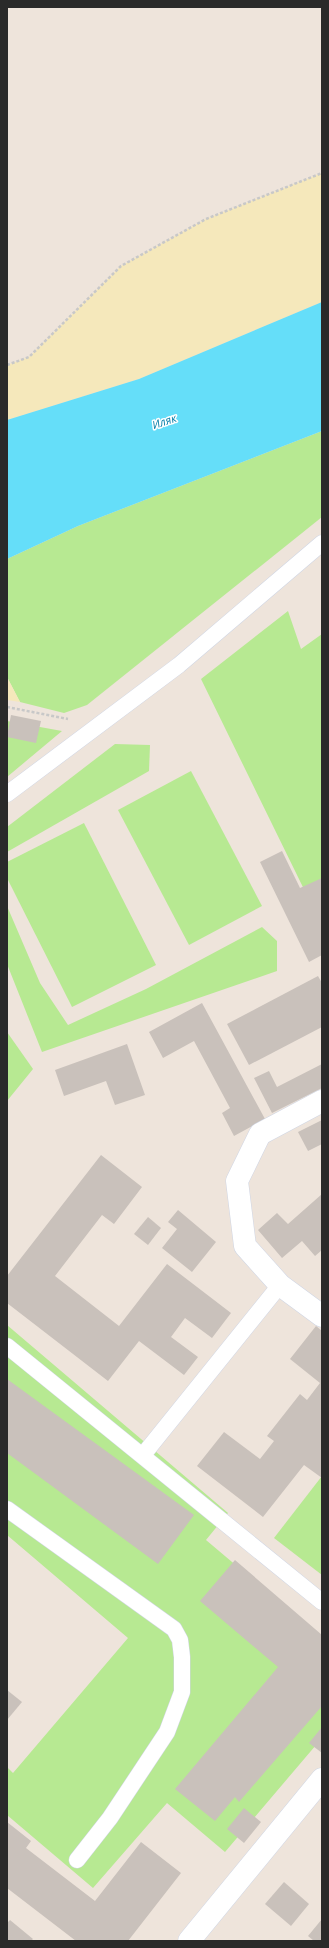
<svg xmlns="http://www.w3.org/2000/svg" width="329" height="1948" font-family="'Open Sans',sans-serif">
<rect width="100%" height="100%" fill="#eee4db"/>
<g fill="#b7e992">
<path d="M322 431V517L87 705 64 713 20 702 7 677V559L78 526Z"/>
<path d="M288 611 301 649 322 634V926L201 679Z"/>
<path d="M7 721 62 731 7 777Z"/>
<path d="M115 744 150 745 149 771 7 852V827Z"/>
<path d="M191 771 262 906 189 945 118 810Z"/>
<path d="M84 823 156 965 72 1007 7 878V862Z"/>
<path d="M7 906 40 983 68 1025 146 989 262 927 277 941V971L42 1052 7 964Z"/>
<path d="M7 1032 33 1069 7 1101Z"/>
<path d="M7 1325 228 1513 206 1540 322 1638V1738L225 1852 167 1803 93 1888 7 1815V1767L13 1773 128 1638 7 1535Z"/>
<path d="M322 1476V1575L274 1538Z"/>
</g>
<g fill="#f5e8bb">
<path d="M322 173V302L139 379 7 420V365L29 357 121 266 206 219Z"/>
<path d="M7 677 20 702 7 700Z"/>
</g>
<path fill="#65def9" d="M322 302V431L78 526 7 559V420L139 379Z"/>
<g fill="#c9c1bb">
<path d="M11 715 41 721 36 743 7 737Z"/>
<path d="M282 851 300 888 322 878V955L309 962 260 862Z"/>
<path d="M318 976 322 983V1027L249 1065 227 1024Z"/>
<path d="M202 1003 265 1119 234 1136 222 1113 230 1108 194 1041 163 1058 149 1032Z"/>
<path d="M127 1044 145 1095 115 1105 106 1081 64 1096 55 1070Z"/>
<path d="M322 1064V1088L272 1113 254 1078 269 1071 277 1087Z"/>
<path d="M322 1120V1144L308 1151 298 1132Z"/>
<path d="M101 1155 142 1187 114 1224 102 1215 55 1276 119 1326 167 1264 231 1313 212 1338 185 1318 171 1337 198 1357 184 1375 139 1341 108 1381 7 1303V1276Z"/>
<path d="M322 1194V1250L315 1256 302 1241 282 1258 258 1230 277 1213 288 1224Z"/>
<path d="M178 1210 216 1242 192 1272 162 1248 177 1229 168 1222Z"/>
<path d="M148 1217 161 1228 148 1245 134 1234Z"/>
<path d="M316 1326 322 1331V1478L304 1465 263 1517 197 1466 224 1432 260 1459 274 1441 267 1436 300 1394 307 1400 320 1383 290 1359Z"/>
<path d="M7 1379 194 1515 158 1564 7 1453Z"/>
<path d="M235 1560 322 1635V1706L239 1802 235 1797 215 1821 175 1789 278 1667 200 1601Z"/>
<path d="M7 1690 22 1702 7 1720Z"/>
<path d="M322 1727V1753L309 1743Z"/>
<path d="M244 1808 261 1822 244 1843 227 1829Z"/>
<path d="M7 1822 31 1841 26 1848 95 1901 141 1842 181 1873 128 1941H76L7 1888Z"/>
<path d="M284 1882 309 1904 291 1926 265 1904Z"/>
<path d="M322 1919V1941H314L308 1936Z"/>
<path d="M10 1920 33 1939 31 1941H7V1923Z"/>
</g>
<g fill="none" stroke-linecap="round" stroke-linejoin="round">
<g stroke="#d0d6e4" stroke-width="17">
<g id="lane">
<path d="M7 794 179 665 322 543"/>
<path d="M7 1346 322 1602"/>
<path d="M143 1455 280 1285"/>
<path d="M7 1509 174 1629 180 1640 182 1657V1692L167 1732 110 1818 77 1860"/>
</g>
</g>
<g stroke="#d0d6e4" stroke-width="23">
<path id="street" d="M322 1101 260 1134 237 1181 245 1246 280 1285 322 1316"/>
</g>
<g stroke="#d0d6e4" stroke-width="23">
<path id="secondary" d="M189 1941 322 1779"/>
</g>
<g stroke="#c8c8c8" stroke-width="2.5" stroke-dasharray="3 2" stroke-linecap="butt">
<path d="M7 365 29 357 121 266 206 219 322 173"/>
<path d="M7 707 68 719"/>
</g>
<use href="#lane" stroke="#fff" stroke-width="16"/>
<use href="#street" stroke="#fff" stroke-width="22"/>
<use href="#secondary" stroke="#fff" stroke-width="22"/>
</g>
<g text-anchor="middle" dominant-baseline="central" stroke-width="3" stroke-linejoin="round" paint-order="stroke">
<g font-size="11" font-style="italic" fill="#027ca7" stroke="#fff">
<text transform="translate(164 421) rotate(-19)">Иляк</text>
</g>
</g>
<rect width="329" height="1948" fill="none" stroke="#2a2a2a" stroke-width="16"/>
</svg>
